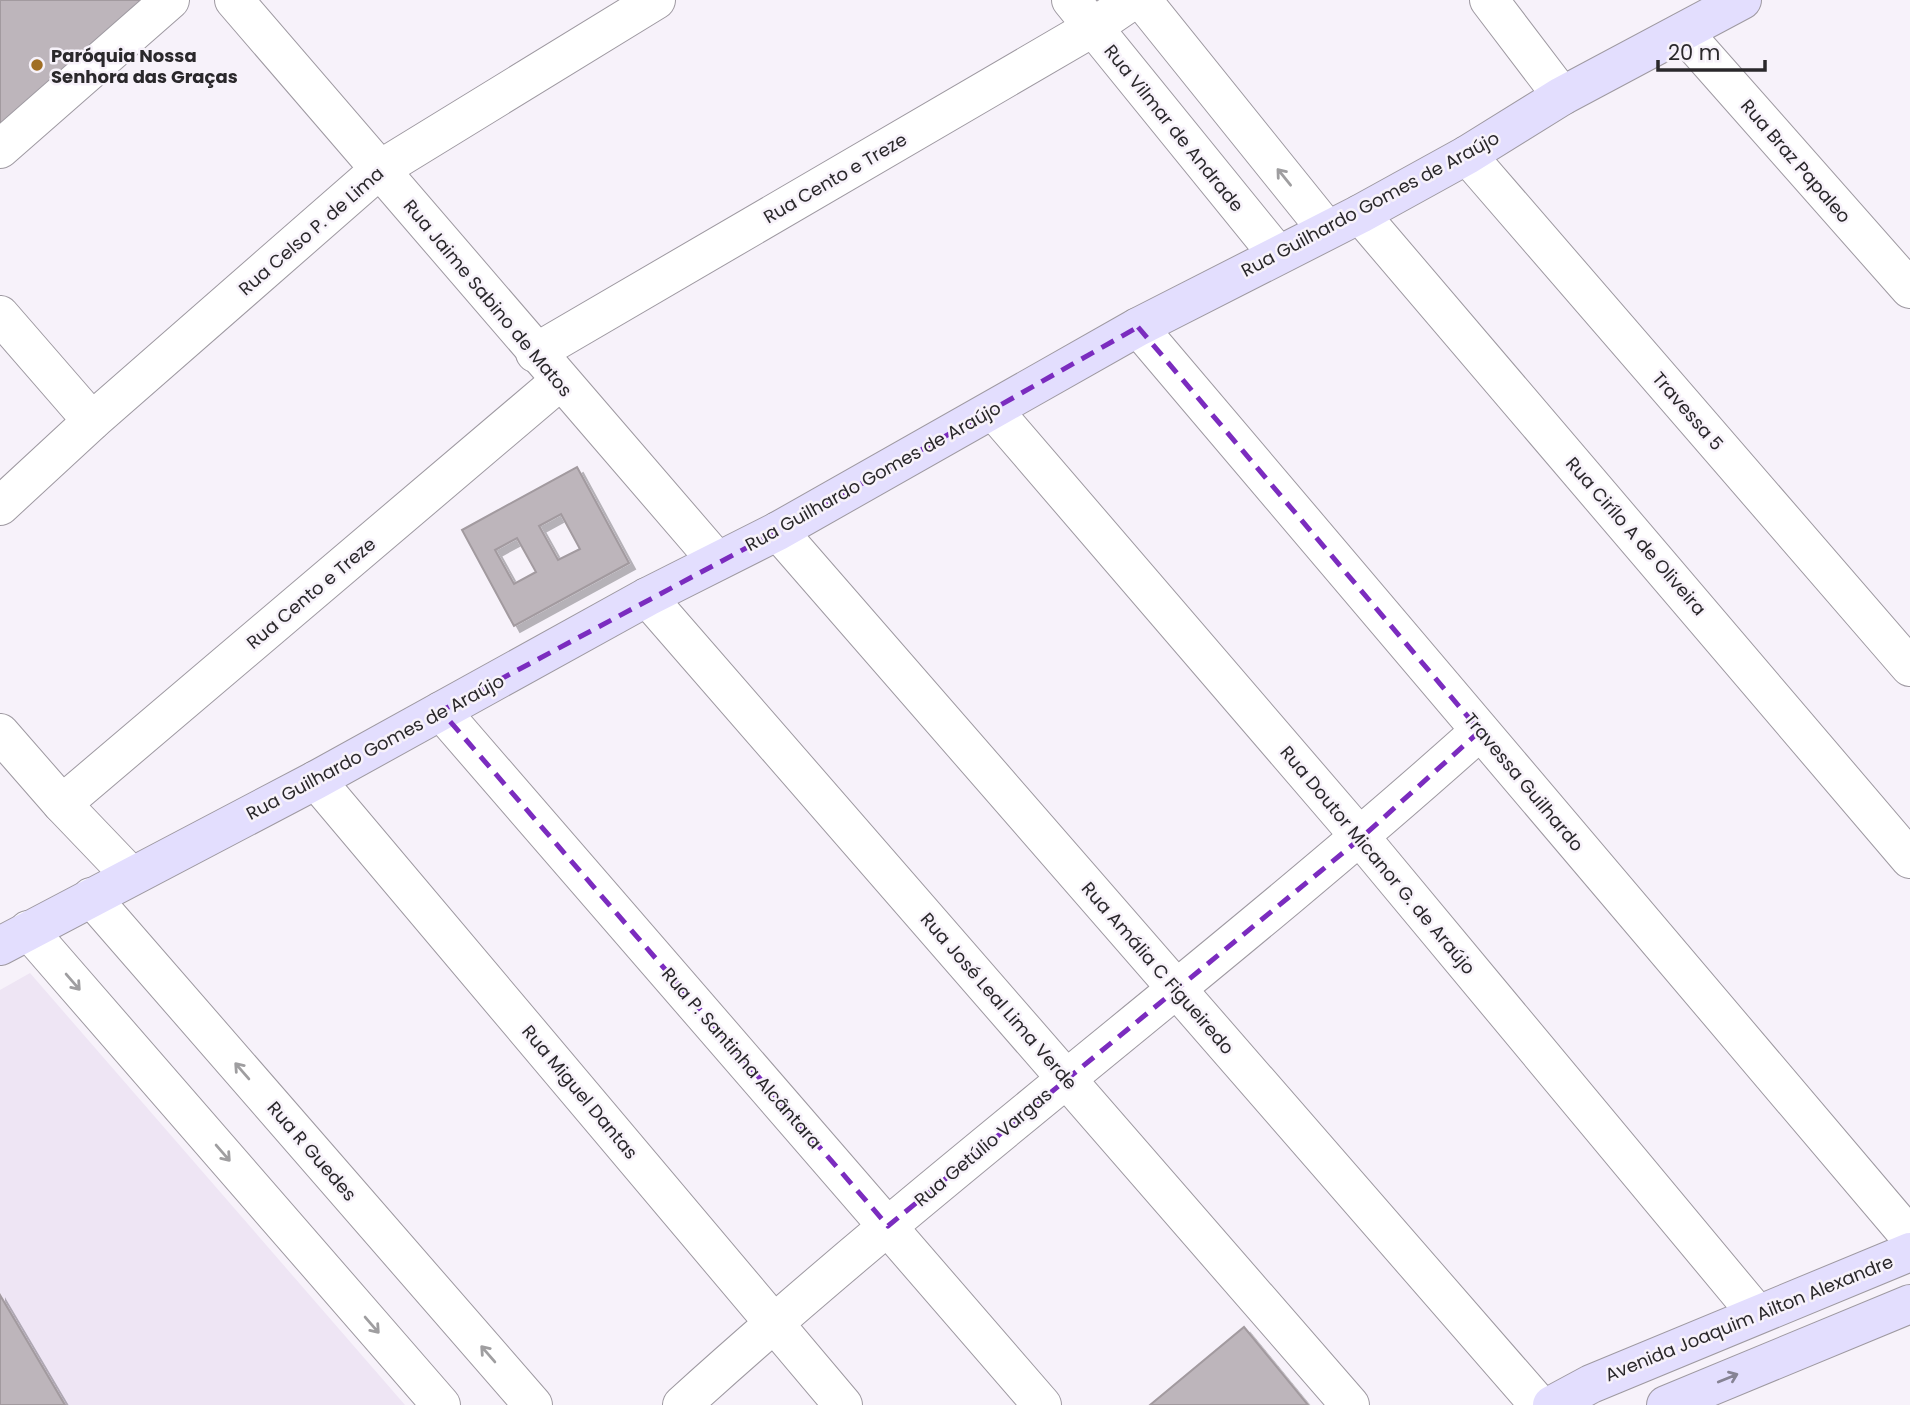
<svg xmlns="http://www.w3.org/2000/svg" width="1910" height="1405" font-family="Poppins,sans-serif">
<defs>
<filter id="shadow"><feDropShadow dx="6" dy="6" stdDeviation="0" flood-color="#0004"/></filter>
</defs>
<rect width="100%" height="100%" fill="#f7f2fa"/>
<path fill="#eee5f4" d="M30 973 405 1405H0V990Z"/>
<g fill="#bdb5bb" stroke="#a29a9f" stroke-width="2" fill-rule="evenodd" filter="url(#shadow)">
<path d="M0 0H150L0 130Z"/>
<path d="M577 467 629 563 514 626 462 530ZM561 514 580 549 558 560 539 526ZM517 538 536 572 514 584 495 550Z"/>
<path d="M0 1295 65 1405H0Z"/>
<path d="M1244 1327 1308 1405H1150Z"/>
</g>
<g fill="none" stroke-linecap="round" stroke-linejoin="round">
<g stroke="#9e99a1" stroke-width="40">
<g id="street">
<path d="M234 0 717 561"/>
<path d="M1071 0 1278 255"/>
<path d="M1142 0 1327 230"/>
<path d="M1489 0 1562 96"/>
<path d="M1683 32 1910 289"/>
<path d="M0 149 170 0"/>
<path d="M1467 155 1910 667"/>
<path d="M1360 214 1910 859"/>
<path d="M0 315 92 421"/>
<path d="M1138 327 1910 1237"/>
<path d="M535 353 1092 28 1133 0"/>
<path d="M994 411 1361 838 1757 1314"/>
<path d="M0 506 92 421 379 170 656 0"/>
<path d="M778 531 1539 1405"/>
<path d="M647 597 1350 1405"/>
<path d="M441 711 1042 1405"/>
<path d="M0 733 62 804 131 876"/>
<path d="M316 780 843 1405"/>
<path d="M62 804 559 382"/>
<path d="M91 897 533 1405"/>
<path d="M28 930 441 1405"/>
<path d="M682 1405C940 1171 1221 963 1480 731"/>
</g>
</g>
<g stroke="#9e99a1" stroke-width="40">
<g id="secondary">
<path d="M0 946 316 780 647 597 778 531 1138 327 1360 214 1467 155 1562 96 1742 0"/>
<path d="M1552 1405 1591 1384 1910 1252"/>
<path d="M1666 1405 1910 1304"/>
</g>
</g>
<use href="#street" stroke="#fff" stroke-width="38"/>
<use href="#secondary" stroke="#e3defe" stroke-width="38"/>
</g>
<defs><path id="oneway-shaft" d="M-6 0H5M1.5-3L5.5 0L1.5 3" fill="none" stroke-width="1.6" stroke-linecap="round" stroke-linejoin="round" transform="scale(1.75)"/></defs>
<g stroke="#9f9ea0">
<use href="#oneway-shaft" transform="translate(1284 177) rotate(-129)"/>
<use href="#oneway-shaft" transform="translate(73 982) rotate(49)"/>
<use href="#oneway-shaft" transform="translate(242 1071) rotate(-131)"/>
<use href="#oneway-shaft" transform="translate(223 1153) rotate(49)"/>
<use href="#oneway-shaft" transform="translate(372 1325) rotate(49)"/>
<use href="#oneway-shaft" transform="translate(488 1354) rotate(-131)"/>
</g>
<use stroke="#868394" href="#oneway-shaft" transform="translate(1728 1378) rotate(-22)"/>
<path fill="none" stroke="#7b2cbf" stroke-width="5" stroke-dasharray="14 9" stroke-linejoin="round" d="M1138 327 1480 731 1361 838 888 1226 441 711 778 531Z"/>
<circle fill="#a06e24" stroke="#f7f2fa" stroke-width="2.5" cx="37" cy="65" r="7"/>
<g text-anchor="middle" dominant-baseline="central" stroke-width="5" stroke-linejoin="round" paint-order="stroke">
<g font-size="18" font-weight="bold" fill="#2a282b" stroke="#f7f2fa" text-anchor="start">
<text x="51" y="55">Paróquia Nossa<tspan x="51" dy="21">Senhora das Graças</tspan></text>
</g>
<g font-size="18" fill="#2a282b" stroke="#f7f2fa">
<text transform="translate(1174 128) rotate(51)">Rua Vilmar de Andrade</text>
<text transform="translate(1796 161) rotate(49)">Rua Braz Papaleo</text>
<text transform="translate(835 178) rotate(-30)">Rua Cento e Treze</text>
<text transform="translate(1370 204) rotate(-28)">Rua Guilhardo Gomes de Araújo</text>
<text transform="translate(311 231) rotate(-41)">Rua Celso P. de Lima</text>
<text transform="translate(488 298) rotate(50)">Rua Jaime Sabino de Matos</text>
<text transform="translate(1688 411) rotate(49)">Travessa 5</text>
<text transform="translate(873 476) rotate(-29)">Rua Guilhardo Gomes de Araújo</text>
<text transform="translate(1636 536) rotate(49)">Rua Cirílo A de Oliveira</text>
<text transform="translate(311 593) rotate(-40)">Rua Cento e Treze</text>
<text transform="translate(375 747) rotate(-28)">Rua Guilhardo Gomes de Araújo</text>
<text transform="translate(1524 782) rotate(50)">Travessa Guilhardo</text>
<text transform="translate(1378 860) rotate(50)">Rua Doutor Micanor G. de Araújo</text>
<text transform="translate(1158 968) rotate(49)">Rua Amália C Figueiredo</text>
<text transform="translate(999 1001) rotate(49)">Rua José Leal Lima Verde</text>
<text transform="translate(742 1058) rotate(49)">Rua P. Santinha Alcântara</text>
<text transform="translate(580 1092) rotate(50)">Rua Miguel Dantas</text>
<text transform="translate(983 1147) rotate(-40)">Rua Getúlio Vargas</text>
<text transform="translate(312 1151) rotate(49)">Rua R Guedes</text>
<text transform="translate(1749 1318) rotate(-22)">Avenida Joaquim Ailton Alexandre</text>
</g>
</g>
<path d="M1658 60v10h107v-10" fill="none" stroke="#2a282b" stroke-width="3.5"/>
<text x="1668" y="60" font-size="21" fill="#2a282b" stroke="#f7f2fa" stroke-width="5" paint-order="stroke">20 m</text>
</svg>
